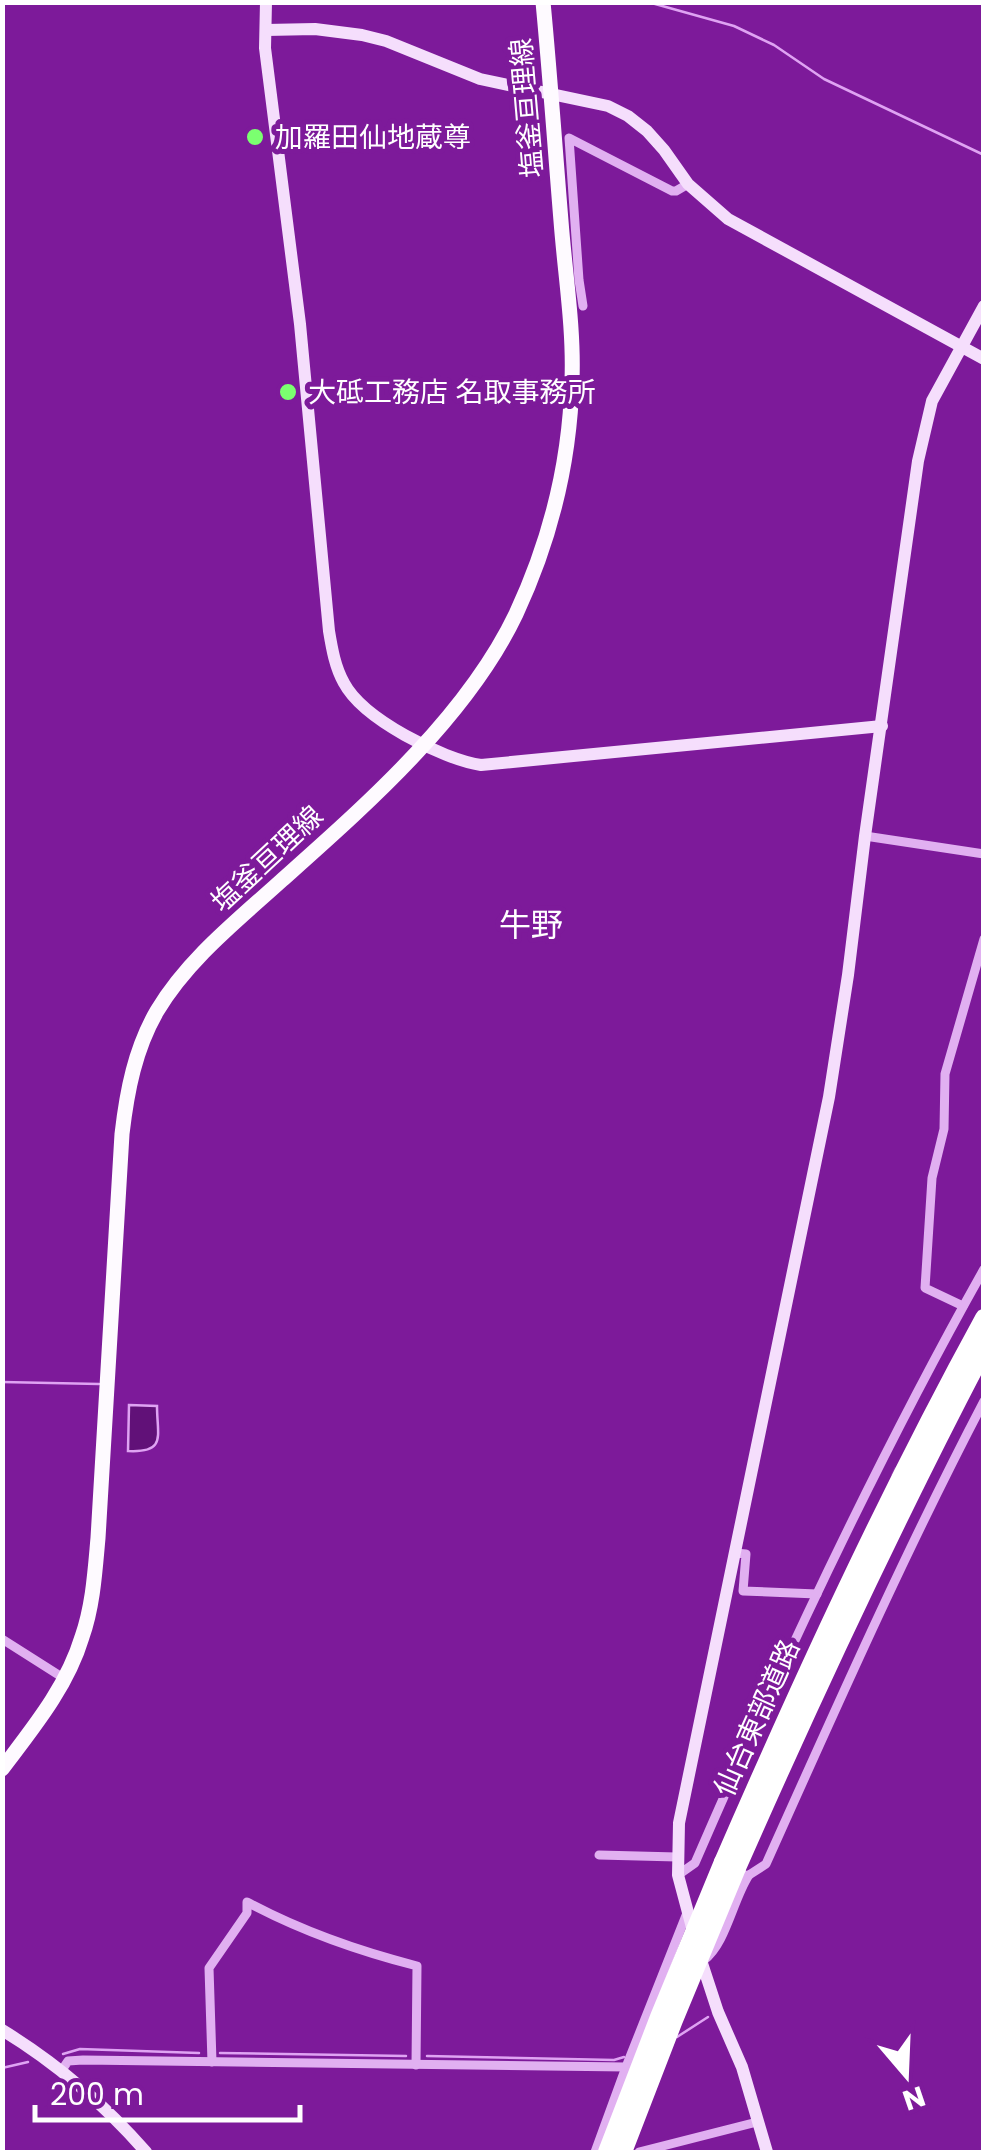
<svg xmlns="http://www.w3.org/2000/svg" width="986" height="2155" font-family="Poppins,'Noto Sans JP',sans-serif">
<rect width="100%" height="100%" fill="#7d1a9a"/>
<path fill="#611178" stroke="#dfa3f3" stroke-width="2.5" d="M129 1405 157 1406C157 1436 167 1453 128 1451Z"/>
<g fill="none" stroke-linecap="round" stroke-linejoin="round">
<g stroke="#dfa3f3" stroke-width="2.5">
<path d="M648 2 734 26 774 45 824 79 984 155"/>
<path d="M2 1382 99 1384"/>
<path d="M677 2037 708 2017"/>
<path d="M220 2053 406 2056"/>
<path d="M63 2054 80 2049 199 2053"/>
<path d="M427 2056 614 2060 624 2057"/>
<path d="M2 2068 28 2062"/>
</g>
<path stroke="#903ca9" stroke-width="9" stroke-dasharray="9 4.5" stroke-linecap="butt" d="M893 1471 925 1486"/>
<g stroke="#e1b0f1" stroke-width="9">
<path d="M583 306 579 280 569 138 672 191H676L688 184"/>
<path d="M865 836 984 854"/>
<path d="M963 1306 925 1288 932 1178 944 1129 945 1074 984 939"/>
<path d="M735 1553 746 1554 743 1591 817 1594"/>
<path d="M2 1639 65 1679"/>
<path d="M599 1855 677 1857"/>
<path d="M678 1875 695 1863C782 1662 876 1461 984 1269"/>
<path d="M734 1876 749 1875 766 1864C836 1708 905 1552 984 1401"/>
<path d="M704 1960C726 1944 733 1899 749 1875"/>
<path d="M212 2062 209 1968 247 1913V1902C301 1931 358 1951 417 1966L416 2065"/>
<path d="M62 2070 68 2061 83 2060 626 2067"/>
<path d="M595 2152 626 2067 687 1913"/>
<path d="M639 2152 757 2122"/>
</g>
<g stroke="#f5defc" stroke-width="12">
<path d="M266 2 265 48 300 324 329 631C332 649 335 667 344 683 363 719 442 759 481 765L882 726"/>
<path d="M266 30 315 29 362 35 386 41 480 79 608 106 628 116 647 131 664 150 688 184 728 219 984 359"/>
<path d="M694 1935 678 1875 679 1823 829 1097 848 975 865 836 918 461 932 401 984 306"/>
<path d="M699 1954 718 2012 742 2067 767 2152"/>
<path d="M2 2030C58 2064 103 2103 146 2152"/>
</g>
<path stroke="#fefaff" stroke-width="15" d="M2 1769C33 1728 67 1687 82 1637 93 1606 95 1571 98 1538L122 1134C127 1091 135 1049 157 1011 188 959 238 920 282 880 366 805 467 717 516 614 550 541 570 461 572 380 574 328 565 274 561 221 555 148 550 75 543 2"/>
<g stroke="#fff" stroke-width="18">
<path d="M723 1862C803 1678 887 1495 984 1318"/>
<path d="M737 1868C814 1693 895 1520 984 1350"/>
</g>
<g stroke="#fff" stroke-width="18">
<path d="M607 2152 659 2017 723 1862"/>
<path d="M623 2152 674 2020 737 1868"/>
</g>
</g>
<g fill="#7bff70" stroke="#7d1a9a" stroke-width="4">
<circle cx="255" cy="137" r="10"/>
<circle cx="288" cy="392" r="10"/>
</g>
<g text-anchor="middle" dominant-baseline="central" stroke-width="10" stroke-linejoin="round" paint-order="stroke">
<g font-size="28" fill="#fff" stroke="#7d1a9a">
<text transform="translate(527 108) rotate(-95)">塩釜亘理線</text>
<text transform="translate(267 859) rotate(-43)">塩釜亘理線</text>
<text transform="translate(757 1718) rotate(-66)">仙台東部道路</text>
</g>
<g font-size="28" fill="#fff" stroke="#7d1a9a" text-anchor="start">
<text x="275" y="137">加羅田仙地蔵尊</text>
<text x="308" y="392">大砥工務店 名取事務所</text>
</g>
<g font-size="32" fill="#fff" stroke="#7d1a9a">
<text x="531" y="924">牛野</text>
</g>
</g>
<rect width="986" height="2155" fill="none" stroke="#ffffff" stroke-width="10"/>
<g transform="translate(906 2075) rotate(161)" stroke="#7d1a9a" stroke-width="8" paint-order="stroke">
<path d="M0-8L18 38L0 25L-18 38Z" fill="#ffffff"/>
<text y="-15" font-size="28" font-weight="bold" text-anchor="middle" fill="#ffffff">N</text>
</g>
<path d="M35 2105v15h265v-15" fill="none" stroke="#ffffff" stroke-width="5"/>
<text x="50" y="2105" font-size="30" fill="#ffffff" stroke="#7d1a9a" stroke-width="8" paint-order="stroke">200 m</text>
</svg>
